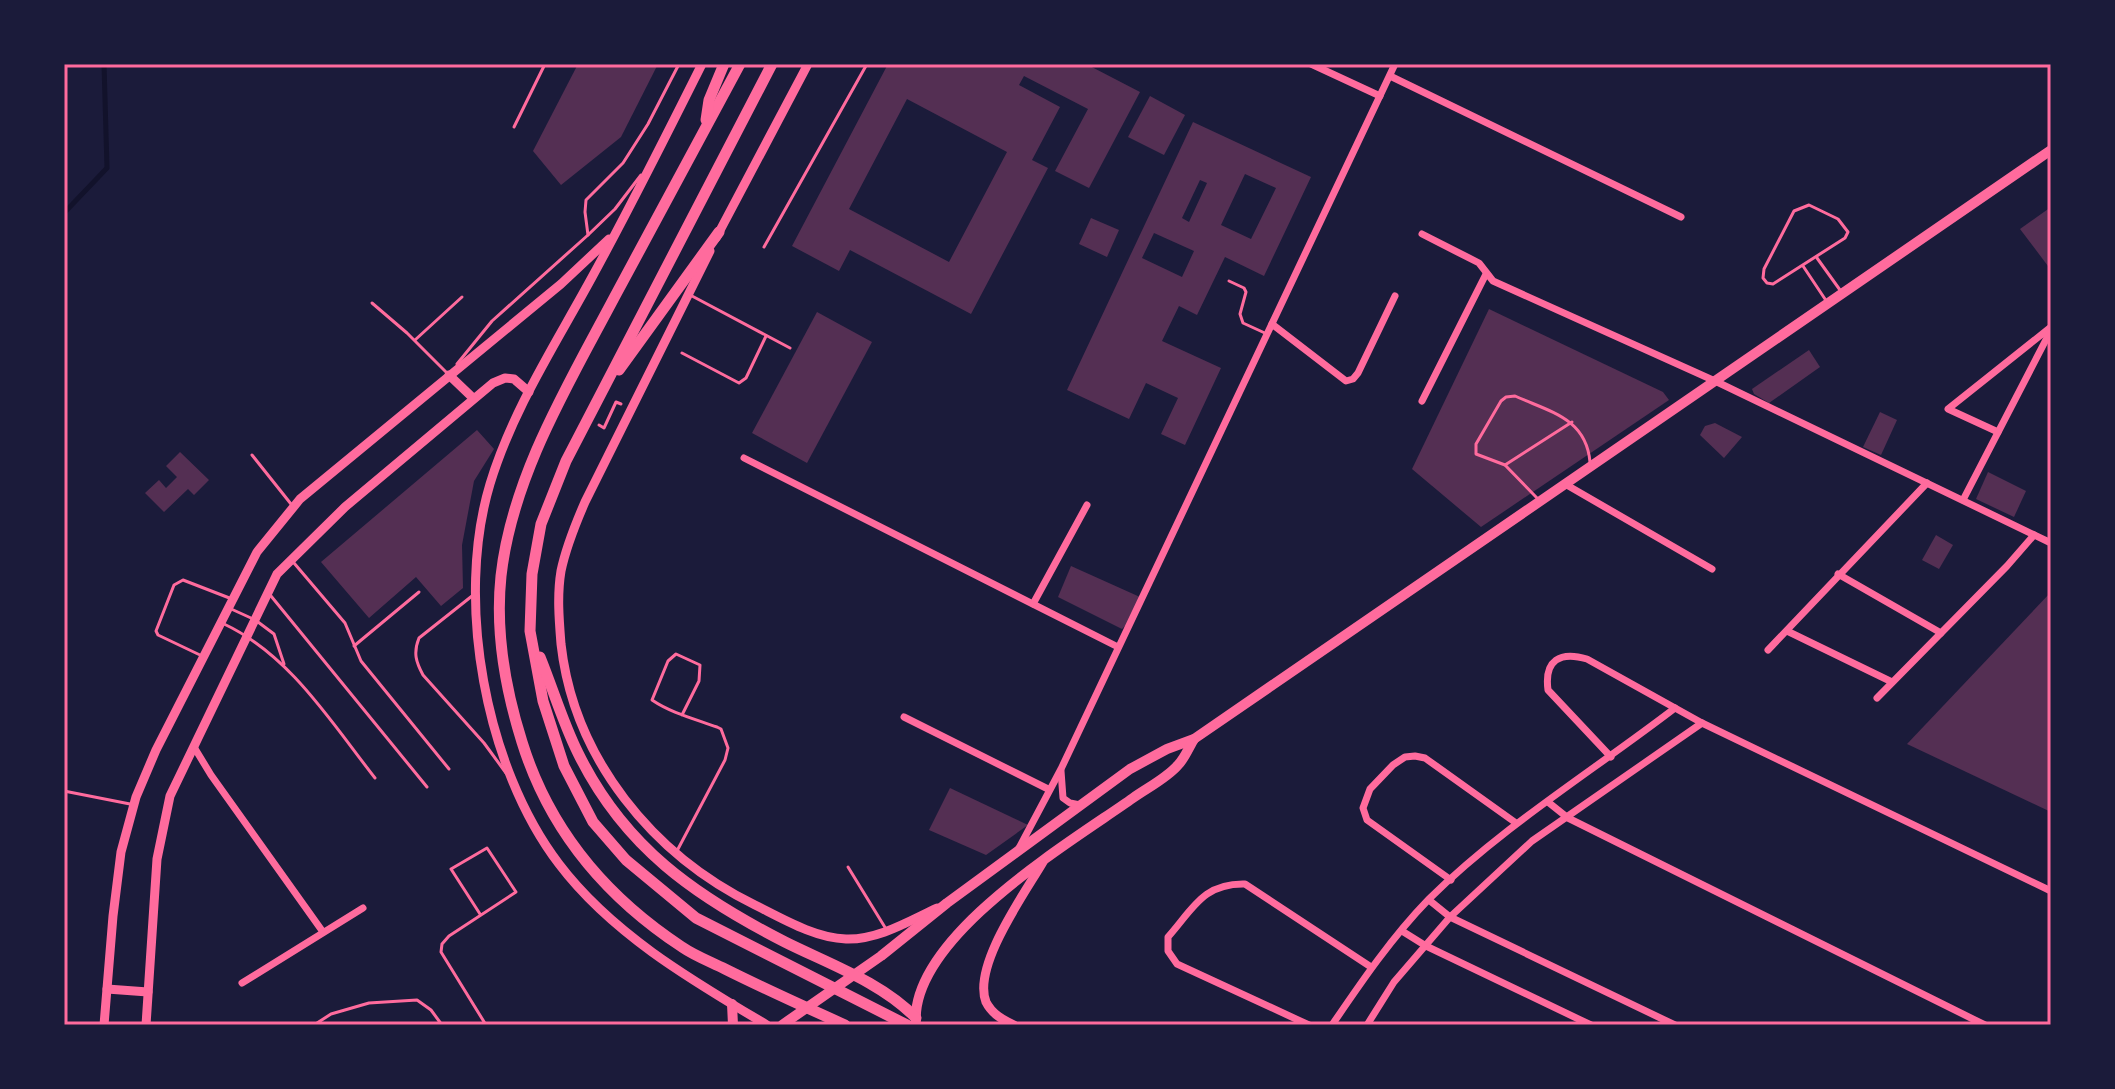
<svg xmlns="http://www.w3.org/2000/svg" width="2115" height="1089" font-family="'Space Grotesk',sans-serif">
<rect width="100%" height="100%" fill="#1b1b3a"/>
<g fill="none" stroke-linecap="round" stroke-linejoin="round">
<path stroke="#12122b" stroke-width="5" d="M64 213 107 168 104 64"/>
</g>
<g fill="#542f53" fill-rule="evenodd">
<path d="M578 64H658L621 137 561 185 533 151Z"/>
<path d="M888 64H1086L1140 92 1089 188 1055 171 1088 109 1024 76 1019 85 1060 107 1032 160 1048 168 971 314 850 250 839 271 792 246ZM907 99 1007 152 949 262 849 209Z"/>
<path d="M1150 96 1185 115 1164 155 1128 137Z"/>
<path d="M1193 122 1311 177 1264 276 1225 257 1197 315 1179 306 1162 341 1221 368 1185 445 1161 434 1178 398 1146 383 1129 419 1067 390ZM1245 174 1276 188 1251 239 1221 225ZM1200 180 1207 183 1189 222 1182 218ZM1154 233 1194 251 1182 277 1142 258Z"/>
<path d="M2051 207V270L2020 229Z"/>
<path d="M1091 218 1119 230 1107 257 1079 244Z"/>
<path d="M1489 309 1663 392 1669 400 1481 527 1412 469Z"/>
<path d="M817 312 872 342 807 463 752 433Z"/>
<path d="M1809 350 1820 367 1769 403 1754 394 1752 389Z"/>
<path d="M1880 412 1897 420 1881 455 1863 447Z"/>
<path d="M1715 423 1742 437 1724 458 1700 435 1705 426Z"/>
<path d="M477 430 494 449 474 481 462 545 463 588 441 606 416 577 369 618 321 562Z"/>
<path d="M180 452 209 480 194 495 188 489 164 512 145 493 159 480 166 488 177 477 166 466Z"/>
<path d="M1988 472 2026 491 2014 517 1976 499Z"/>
<path d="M1936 535 1953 545 1939 569 1922 560Z"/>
<path d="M1071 566 1140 597 1128 623 1122 629 1058 597Z"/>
<path d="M2051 592V812L1907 744Z"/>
<path d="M950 788 1028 825 986 855 929 830Z"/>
</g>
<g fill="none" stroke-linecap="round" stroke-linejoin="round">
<path stroke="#ff6b9d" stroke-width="3" d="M599 425 604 428 616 402 621 404"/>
<g stroke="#ff6b9d" stroke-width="3">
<path d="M514 127 545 64"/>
<path d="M1809 205 1838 219 1848 232 1845 238 1773 284 1767 283 1763 278 1764 269 1794 211Z"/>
<path d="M588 235 585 212 586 200 623 163 648 124 679 64"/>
<path d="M764 247 867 64"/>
<path d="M1817 258 1840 290"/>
<path d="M1803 266 1825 299"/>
<path d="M1229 281 1244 288 1246 292 1240 314 1243 323 1267 334"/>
<path d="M692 296 790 348"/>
<path d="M372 303 407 333 447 373"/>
<path d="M415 340 462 297"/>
<path d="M682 353 739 383 746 378 766 336"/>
<path d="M457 364 492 321 588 235 615 209 641 175"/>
<path d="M252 455 291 504"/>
<path d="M1505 465 1572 422"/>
<path d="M1537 498 1505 465 1476 454V444L1501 401 1506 397 1515 396C1550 412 1586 418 1590 462"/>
<path d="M294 563 345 623 361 661 449 769"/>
<path d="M271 596 427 787"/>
<path d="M472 596 419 638C413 653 416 662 423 675L484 743 506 773"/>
<path d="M229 608 251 618"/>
<path d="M258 622 274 634 284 664"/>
<path d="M224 624C290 655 331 722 375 778"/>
<path d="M354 646 419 592"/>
<path d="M200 655 158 635 156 631 174 585 183 580 232 599"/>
<path d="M64 791 130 804"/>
<path d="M678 849 725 760 728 748 721 729 717 727C695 719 671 713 652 700L668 661 676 654 700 665 699 681 682 715"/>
<path d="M848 867 886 929"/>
<path d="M480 914 451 869 487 848 516 892 449 936 442 944 441 952 486 1025"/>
<path d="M314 1025 331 1014 369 1003 417 1000 431 1010 442 1025"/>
</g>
<g stroke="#ff6b9d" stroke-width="7">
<path d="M1311 64 1380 96"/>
<path d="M1390 76 1681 217"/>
<path d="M1422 234 1479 263 1493 281 1715 381 2051 543"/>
<path d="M1272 324 1346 381 1353 379 1358 373 1395 296"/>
<path d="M1422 401 1486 274"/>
<path d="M1998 432 1948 409 2051 327"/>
<path d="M744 458 1118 647"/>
<path d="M1565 484 1712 569"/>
<path d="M1963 500 2051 330"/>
<path d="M1838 574 1941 633"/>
<path d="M1033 604 1087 505"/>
<path d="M1787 631 1892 682"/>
<path d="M1768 650 1927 483"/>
<path d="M1877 698 2007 566 2034 535"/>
<path d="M904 717 1048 789"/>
<path d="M194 747 211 775 323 932"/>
<path d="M1611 757 1548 690C1544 660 1560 651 1587 659L1702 723 2051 891"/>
<path d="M1061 771 1063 798 1070 803 1080 805"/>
<path d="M1548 802 1568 818 1985 1025"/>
<path d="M1019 848 1061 769 1395 64"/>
<path d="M1451 880 1367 820 1363 808 1370 789 1393 765 1405 757 1415 756 1425 758 1516 823"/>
<path d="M1429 900 1450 917 1675 1025"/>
<path d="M1402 931 1426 946 1591 1025"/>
<path d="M242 983 363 908"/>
<path d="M1309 1025 1177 964 1168 951V937C1193 909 1203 883 1245 884L1371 967"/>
<path d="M1332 1025C1362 981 1392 937 1429 899 1503 826 1593 771 1675 708"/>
<path d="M1367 1025 1394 982 1450 917 1532 841 1702 723"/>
</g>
<g stroke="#ff6b9d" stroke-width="9">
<path d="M702 64C666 136 630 208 591 279 555 345 512 411 490 484 455 600 485 767 559 864 612 934 693 981 767 1025"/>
<path d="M716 238 808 64"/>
<path d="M710 251 585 502C575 525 566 547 561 571 557 595 559 619 561 644 574 759 653 855 755 905 783 919 815 938 846 939 878 940 909 921 937 908"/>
<path d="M449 375 473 398"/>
<path d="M107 989 148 992"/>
<path d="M104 1025 113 916 121 852 136 797 156 750 257 552 300 499 561 284 609 239"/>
<path d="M146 1025 157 859 170 796 277 574 345 507 493 383 505 378 514 379 529 392"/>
<path d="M1014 1025C1003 1020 992 1014 986 1002 972 966 1025 893 1043 862"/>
</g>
<g stroke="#ff6b9d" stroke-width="10">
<path d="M732 1004 733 1025"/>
<path d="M782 1025 881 956 947 903 1130 769 1167 749 1194 739 2051 150"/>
<path d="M916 1025C908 938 1071 842 1133 798 1147 788 1167 778 1178 765 1185 758 1189 747 1194 739"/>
</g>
<g stroke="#ff6b9d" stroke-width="11">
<path d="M740 64C698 142 656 220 614 298 568 385 512 477 501 576 495 633 505 688 522 742 549 829 606 897 682 947 695 956 711 962 725 969 765 989 805 1007 845 1025"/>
<path d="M772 64 566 461 541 524 532 574 530 631 543 701 564 766 593 822 626 860 696 918 907 1025"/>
<path d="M706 120 709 100 724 64"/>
<path d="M619 370 719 232"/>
<path d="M540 657C553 689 563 723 578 753 624 847 695 896 785 942 829 964 881 982 916 1018"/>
</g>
</g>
<rect width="2115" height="1089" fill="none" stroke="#1b1b3a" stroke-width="132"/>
<rect x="66" y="66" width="1983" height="957" fill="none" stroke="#ff6b9d" stroke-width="3"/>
</svg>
